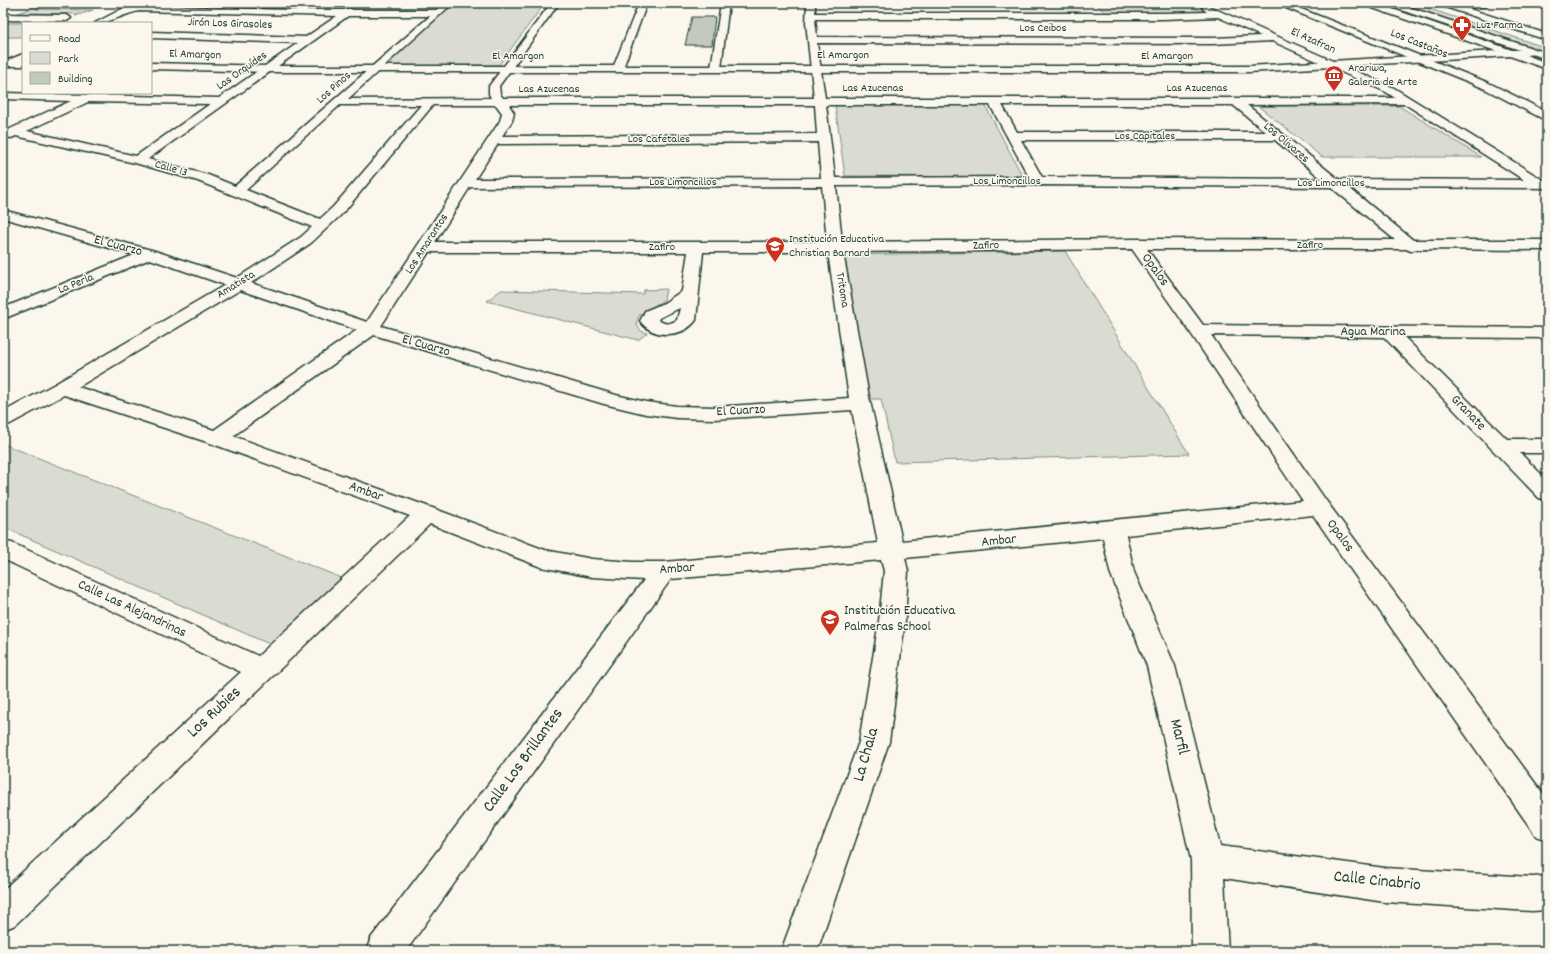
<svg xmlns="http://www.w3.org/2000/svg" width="1550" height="954" font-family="Dekko,sans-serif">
<rect width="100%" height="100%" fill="#fbf7ec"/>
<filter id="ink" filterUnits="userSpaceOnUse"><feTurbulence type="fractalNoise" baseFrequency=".025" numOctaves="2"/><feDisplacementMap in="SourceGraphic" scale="8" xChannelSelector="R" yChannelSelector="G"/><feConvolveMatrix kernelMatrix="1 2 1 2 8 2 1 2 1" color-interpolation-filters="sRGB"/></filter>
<g filter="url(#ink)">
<g fill="#eae9de">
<path d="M170 3H219L212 7H163Z"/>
<path d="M1015 3H1077L1088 12H1024Z"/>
</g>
<g fill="#dbdcd1" stroke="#7d8c82">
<path d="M45 3H51L35 9 93 10 75 16 79 14 28 13 23 15H13Z"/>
<path d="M275 3H278L272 7H213L218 4Z"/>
<path d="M452 3H545L499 65 382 66Z"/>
<path d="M1095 3H1184L1204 12 1168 14 1106 13Z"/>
<path d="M1400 3H1412L1547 48V53Z"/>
<path d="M3 23H62H23V37H3Z"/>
<path d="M835 105H985L1023 177 845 176Z"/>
<path d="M1258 106H1399L1481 157H1322Z"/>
<path d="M1065 251 1189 454 895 462 881 399H866L839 255Z"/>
<path d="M666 289 664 300 639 315 636 324 641 331 647 333 638 340 487 301 501 290 643 294 644 290Z"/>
<path d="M3 444 347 580 276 647 3 527Z"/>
</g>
<path fill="#c4c9be" stroke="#1f3d34" d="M692 17H715L712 45H685Z"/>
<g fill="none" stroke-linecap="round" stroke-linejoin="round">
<g stroke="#1f3d34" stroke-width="3">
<g id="street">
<path d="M444 3H453L348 99 491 98 489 94V86L551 3H559L499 86 500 94 503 98H814L806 22 807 3H815V13H1163L1207 12 1202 8 1206 5 1394 88 1543 180H1547V188L1348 187 1413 240H1547V250L1416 249 1411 251 1406 249H1147L1203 325 1547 328V338L1404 337 1507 439H1547V453H1520L1547 480V500L1539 498 1384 337 1211 335 1327 502 1547 799V840L1536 836 1313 515 1126 535 1134 572 1175 666 1220 846 1385 868 1532 877 1547 876V910L1532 911 1385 902 1224 878 1228 951H1192L1191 860 1147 666 1110 572 1103 538 905 558 908 571 905 621 889 742 817 951H781L859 742 879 621 884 571 881 560 671 579 406 951H366L371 938 644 580 592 577 541 567 430 524 15 925 3 930V890L241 672 3 559V541L12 543 258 656 410 516 210 443 64 395 10 424 3 426V412L55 384 225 285 150 259 3 319V308L134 255 3 218V210L155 251 237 278 301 237 312 227 198 181 135 163 16 136 11 138 7 137 5 134 10 129 71 101 3 99V93L219 98 298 43 151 38V32L306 37 337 16 139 11C123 14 111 23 95 23L122 9 139 5 290 10H344L349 8 353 10H436ZM348 16H430L235 186 208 175 148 159ZM1218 17 1261 36 1213 38 817 37 815 19H1163ZM1272 41 1386 92 1395 98H825L817 43 1213 44ZM88 102 210 104 136 156 27 131ZM1405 104 1524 180 1338 179 1247 105ZM340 105H421L333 207 320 219 246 190ZM433 105H496L502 113 500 121 367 322 251 283 311 243 343 213ZM509 105H815L817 134 502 136 512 121 514 113ZM826 105H990L1029 177 835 178ZM1002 105H1233L1266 132H1017ZM1021 140H1275L1322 179 1042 177ZM818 142 821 178 475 179 498 144ZM1038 185 1331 187 1395 240 1136 239 842 242 836 186ZM822 186 827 242H435L470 187ZM1132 249 1190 332 1303 501 902 541 869 397 843 252ZM429 252H688L682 291 664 303 645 311 640 321C653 339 683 338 696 320L703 252H828L849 398 714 407 677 406 646 402 616 395 381 326ZM240 290 357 330 214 430 78 387ZM680 308 677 320C670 324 665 325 658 320L659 318ZM374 335 604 404 646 414 677 418 714 419 852 410 878 543 664 562H633L592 559 545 550 435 509 233 436Z"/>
<path d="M639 3H647L623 68 622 70H614L613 68Z"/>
<path d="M721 3H729L721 68 716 71 711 68Z"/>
<path d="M1274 3H1286L1489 83 1547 112V121L1481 87Z"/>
<path d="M1447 3H1490L1486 6 1449 8 1445 5Z"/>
<path d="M1535 3H1547V8L1536 5Z"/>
<path d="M3 14 67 15 71 18 67 21 3 20Z"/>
<path d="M23 54V61L10 66 5 63 6 61Z"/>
</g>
</g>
<g stroke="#1f3d34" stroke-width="3">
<g id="secondary">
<path d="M1363 3H1375L1512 50H1537L1539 52 1537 54 1526 55 1547 63V69L1510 56 1249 72H266L151 69V63L266 66H1249L1496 51 1364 5Z"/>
<path d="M1438 3H1451L1547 34V40L1439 5Z"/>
<rect x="3" y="60" width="20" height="6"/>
</g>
</g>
<g stroke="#1f3d34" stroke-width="3">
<path id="primary" d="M1385 3H1397L1547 53V59L1386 5Z"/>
</g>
<use href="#street" fill="#fbf7ec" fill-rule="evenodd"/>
<use href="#secondary" fill="#fbf7ec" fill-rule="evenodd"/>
<use href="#primary" fill="#fbf7ec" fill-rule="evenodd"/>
</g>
</g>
<defs>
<g id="pharmacy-pin" transform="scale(1)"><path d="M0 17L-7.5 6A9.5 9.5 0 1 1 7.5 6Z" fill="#c8321e" stroke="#fbf7ec"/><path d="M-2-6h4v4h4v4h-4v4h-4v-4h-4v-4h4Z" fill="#fff"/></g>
<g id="museum-pin" transform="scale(1)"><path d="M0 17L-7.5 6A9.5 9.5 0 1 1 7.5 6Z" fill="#c8321e" stroke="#fbf7ec"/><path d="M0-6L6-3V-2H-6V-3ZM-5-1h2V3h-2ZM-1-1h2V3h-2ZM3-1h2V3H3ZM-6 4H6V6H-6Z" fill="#fff"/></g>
<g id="school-pin" transform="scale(1)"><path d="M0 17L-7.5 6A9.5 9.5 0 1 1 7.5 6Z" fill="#c8321e" stroke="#fbf7ec"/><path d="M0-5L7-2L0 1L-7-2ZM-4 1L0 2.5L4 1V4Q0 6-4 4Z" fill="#fff"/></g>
</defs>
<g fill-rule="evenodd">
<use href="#pharmacy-pin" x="1462" y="25"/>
<use href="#museum-pin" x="1334" y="75"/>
<use href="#school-pin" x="775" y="246"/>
<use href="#school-pin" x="830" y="619"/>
</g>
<g text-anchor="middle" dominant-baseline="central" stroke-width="3" stroke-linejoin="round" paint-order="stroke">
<g font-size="12" fill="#1f3d34" stroke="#fbf7ec">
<text transform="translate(230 24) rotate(2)">Jirón Los Girasoles</text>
<text x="1043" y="28">Los Ceibos</text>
<text transform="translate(1313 41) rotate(24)">El Azafran</text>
<text transform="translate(1419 44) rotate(22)">Los Castaños</text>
<text transform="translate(195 55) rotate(2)">El Amargon</text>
<text x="843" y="55">El Amargon</text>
<text x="518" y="56">El Amargon</text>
<text x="1167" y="56">El Amargon</text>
<text transform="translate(242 71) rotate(-35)">Las Orquídes</text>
<text transform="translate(334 88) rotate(-42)">Los Pinos</text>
<text x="873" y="88">Las Azucenas</text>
<text x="1197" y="88">Las Azucenas</text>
<text x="549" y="89">Las Azucenas</text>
<text x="1145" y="136">Los Capitales</text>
<text x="659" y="139">Los Cafetales</text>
<text transform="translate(1286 143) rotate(40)">Los Olivares</text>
<text transform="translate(171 169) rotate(16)">Calle 13</text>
<text x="1007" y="181">Los Limoncillos</text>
<text x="683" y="182">Los Limoncillos</text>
<text x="1331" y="183">Los Limoncillos</text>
<text transform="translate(427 244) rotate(-57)">Los Amarantos</text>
<text x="1310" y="245">Zafiro</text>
<text transform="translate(986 246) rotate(-1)">Zafiro</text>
<text x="662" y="247">Zafiro</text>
<text transform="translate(76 284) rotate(-22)">La Perla</text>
<text transform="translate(236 285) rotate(-32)">Amatista</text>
<text transform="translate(842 290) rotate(81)">Tritoma</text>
</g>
<g font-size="12" fill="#1f3d34" stroke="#fbf7ec" text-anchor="start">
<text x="1476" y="25">Luz Farma</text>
<text x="1348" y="68">Arariwa,<tspan x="1348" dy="14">Galeria de Arte</tspan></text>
<text x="789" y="239">Institución Educativa<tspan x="789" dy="14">Christian Barnard</tspan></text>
</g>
<g font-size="14" fill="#1f3d34" stroke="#fbf7ec">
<text transform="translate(118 246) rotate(15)">El Cuarzo</text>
<text transform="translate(1155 270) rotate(54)">Opalos</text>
<text x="1373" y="332">Agua Marina</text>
<text transform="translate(426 346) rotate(16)">El Cuarzo</text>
<text transform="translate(741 411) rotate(-3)">El Cuarzo</text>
<text transform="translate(1468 413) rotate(46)">Granate</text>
<text transform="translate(366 492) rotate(20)">Ambar</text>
<text transform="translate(1340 536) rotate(54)">Opalos</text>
<text transform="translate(999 541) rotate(-6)">Ambar</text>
<text transform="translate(677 569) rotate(-4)">Ambar</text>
<text transform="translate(132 609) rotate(25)">Calle Las Alejandrinas</text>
</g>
<g font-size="14" fill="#1f3d34" stroke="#fbf7ec" text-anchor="start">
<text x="844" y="611">Institución Educativa<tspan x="844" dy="16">Palmeras School</tspan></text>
</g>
<g font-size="17" fill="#1f3d34" stroke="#fbf7ec">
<text transform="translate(215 713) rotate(-43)">Los Rubies</text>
<text transform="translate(1178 737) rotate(76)">Marfil</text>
<text transform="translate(867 755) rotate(-74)">La Chala</text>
<text transform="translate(524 761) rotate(-54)">Calle Los Brillantes</text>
<text transform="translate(1377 882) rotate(6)">Calle Cinabrio</text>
</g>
</g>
<rect width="1550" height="954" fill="none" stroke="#fbf7ec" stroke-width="16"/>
<rect x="8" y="8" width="1534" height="938" fill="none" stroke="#1f3d34" stroke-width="1.5" filter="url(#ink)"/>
<rect x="22" y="22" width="130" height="72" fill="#fbf7ec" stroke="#a3ada2"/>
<rect x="30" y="35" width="20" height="6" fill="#fbf7ec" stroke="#a3ada2"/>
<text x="58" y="42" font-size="12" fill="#1f3d34">Road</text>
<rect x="30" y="52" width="20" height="12" fill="#dbdcd1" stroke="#a3ada2"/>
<text x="58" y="62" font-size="12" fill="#1f3d34">Park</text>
<rect x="30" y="72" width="20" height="12" fill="#c4c9be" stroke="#a3ada2"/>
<text x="58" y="82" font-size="12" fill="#1f3d34">Building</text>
</svg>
